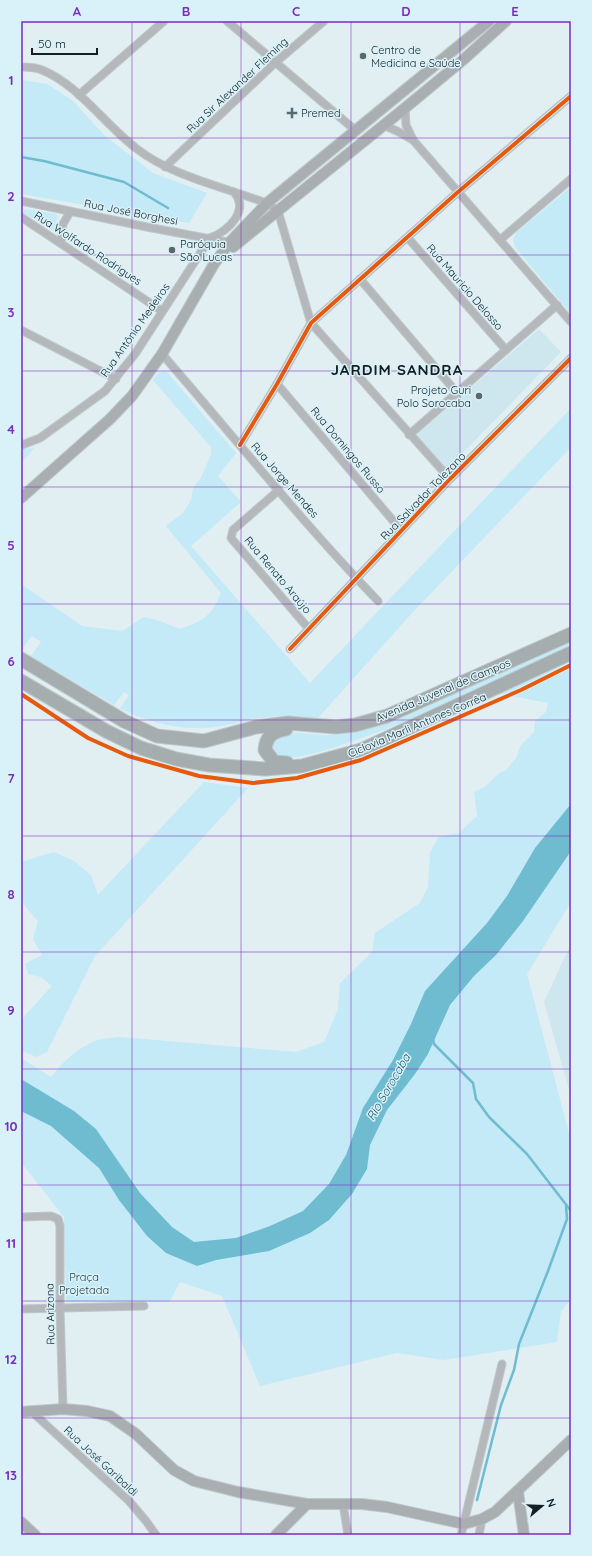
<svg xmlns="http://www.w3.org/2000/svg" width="592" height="1556" font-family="Quicksand,sans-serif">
<rect width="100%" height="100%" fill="#e1eef2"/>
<g fill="#cee7ef">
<path d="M539 329 561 352 450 466 447 468H445L417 437 418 433Z"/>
<path d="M571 944V1096L544 1002Z"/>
</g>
<g fill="#c3eaf6">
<path d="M21 80 47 84 73 101 104 135 153 173 207 193 189 223 21 194Z"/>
<path d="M571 187V314L515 247 513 240 516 233Z"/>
<path d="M26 209 56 214 58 217 54 229 52 230 24 213 23 211Z"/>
<path d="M166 371 236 453 218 476 241 502 191 546 310 683 571 408V447L412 613 318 718C298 716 279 715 260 718 240 721 220 728 200 728 172 729 145 720 120 709L129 695 124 692 114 705 31 656 41 642 32 636 21 650V584L82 626 122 631 144 617 157 620 180 629C203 621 212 616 221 593L166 526 183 513 191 500 193 488 201 478 211 454V447L153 380 159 372Z"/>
<path d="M34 448 21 463V449Z"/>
<path d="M571 639V648C530 666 308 773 277 756 271 753 271 746 271 740L287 732 326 735 342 734 378 726Z"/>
<path d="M571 660V902L527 974 571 1141V1299L561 1311 557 1342 444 1360 397 1353 260 1386 222 1296 180 1282 169 1302H66L64 1217 21 1162V1058L51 1077C63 1062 77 1048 95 1041 102 1038 112 1038 120 1037L296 1052 324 1042 338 1009 340 983 372 952 375 933 420 903 428 887 430 853 438 837 459 833 477 816 474 792 485 787 499 773 506 770 516 758 521 745 534 732 535 721 546 712 548 703 501 694V692Z"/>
<path d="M204 782 248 788 95 956 47 1052 37 1057 22 1051 21 1050V1020L52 986 41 977 28 974 25 964 42 955 33 939 38 921 24 905 21 894V862L54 852 74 861 91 875 98 895Z"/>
</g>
<path fill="#6fbbd0" d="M571 804V851L523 921 496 955 474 976 450 1005 428 1054 415 1074 387 1110 370 1145 367 1169 352 1194 329 1220 310 1233 269 1251 216 1260 197 1266 166 1253 147 1236 119 1200 99 1168 51 1126 21 1111V1079L74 1111 96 1129 140 1193 172 1227 194 1242 236 1238 270 1226 303 1211 329 1184 346 1155 363 1108 393 1060 411 1024 425 991 487 923 507 896 535 848Z"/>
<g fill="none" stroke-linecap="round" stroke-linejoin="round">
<g stroke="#6fbbd0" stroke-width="2.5">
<path d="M21 157 44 161 124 182 168 208"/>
<path d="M433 1039 434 1044 473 1083 476 1099 489 1117 527 1154 571 1211"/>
<path d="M477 1500 501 1405 514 1370 519 1344 548 1271 567 1219 566 1206"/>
</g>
<g stroke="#bec8cb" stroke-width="9">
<g id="street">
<path d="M227 21 355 130"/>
<path d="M21 67C28 67 35 67 42 70 79 85 105 125 137 149 166 171 201 181 234 192 250 211 228 231 210 238"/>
<path d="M79 95 164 21"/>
<path d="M383 125 397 131 413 140 406 125 405 108"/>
<path d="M413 140 571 322"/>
<path d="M165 167 276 62 324 21"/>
<path d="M234 192 267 203 278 211 311 323 450 479"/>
<path d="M21 201 147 227 232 243"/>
<path d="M21 217 162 311"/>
<path d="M408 238 506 350"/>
<path d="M500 240 571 179"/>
<path d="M61 243 63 224 70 212"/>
<path d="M360 279 457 393"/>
<path d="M21 330 116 379"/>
<path d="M162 354C234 437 302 522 378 601"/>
<path d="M277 384 401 530"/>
<path d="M409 435 557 305"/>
<path d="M22 445 40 438 105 391 135 354 210 238"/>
<path d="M240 445 277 384 311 323 458 192 571 96"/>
<path d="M279 490 233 530 231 538 309 629"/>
<path d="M290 649 450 479 571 358"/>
<path d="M21 1217 51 1216 58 1219 60 1226V1308L63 1409"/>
<path d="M21 1309 144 1306"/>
<path d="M30 1410 129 1501 146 1521 156 1535"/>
<path d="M343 1504 348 1535"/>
<path d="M461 1535 502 1364"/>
<path d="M479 1535 482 1519"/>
</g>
</g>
<g stroke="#bec8cb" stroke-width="12">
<g id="secondary">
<path d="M233 247 405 108 463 60 506 21"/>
<path d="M21 498 110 419 132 396 162 354 214 264 230 242 267 203 489 21"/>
<path d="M21 1412 63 1409 87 1411 110 1416 136 1434 174 1470 194 1481 238 1492 307 1504H362L387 1507 464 1524 482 1519 495 1512 571 1440"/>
<path d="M518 1492 524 1535"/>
<path d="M21 1522 35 1535"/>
<path d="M276 1535 307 1504"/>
</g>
</g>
<g stroke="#bec8cb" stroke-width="15">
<g id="highway">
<path d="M21 659 124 721 157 736 204 741 256 727 288 723 336 727 355 725 387 716 571 634"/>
<path d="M21 681 106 731 141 748 176 759 209 765 265 769 302 766 361 750 571 653"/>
<path d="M286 729C273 731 266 736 265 750L274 762 287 763"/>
</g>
</g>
<use href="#street" stroke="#b4b8ba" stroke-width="7"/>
<use href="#secondary" stroke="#a9aeb0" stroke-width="10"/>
<use href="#highway" stroke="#a5adae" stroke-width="13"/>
<path stroke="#adb3b6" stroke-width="2.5" stroke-dasharray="7 7" stroke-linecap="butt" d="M21 1534 22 1535"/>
<g stroke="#d9f2fa" stroke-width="6">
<g id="cycleway">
<path d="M240 445 277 384 311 323 458 192 571 96"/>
<path d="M290 649 450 479 571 358"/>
<path d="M21 694 88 738 128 756 199 776 253 783 297 778 361 760 521 690 571 665"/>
</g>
</g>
<use href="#cycleway" stroke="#e8590c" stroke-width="4"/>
</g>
<path fill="none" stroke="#7b2cbf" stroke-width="1" stroke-opacity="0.55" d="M132 21V1535M241 21V1535M351 21V1535M460 21V1535M21 138H571M21 255H571M21 371H571M21 487H571M21 604H571M21 720H571M21 836H571M21 952H571M21 1069H571M21 1185H571M21 1301H571M21 1418H571"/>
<g fill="#5c676a" stroke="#d9f2fa" stroke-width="1.5">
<circle cx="363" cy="56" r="4"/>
<path d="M290 107h4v4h4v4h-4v4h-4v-4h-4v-4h4z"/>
<circle cx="172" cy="250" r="4"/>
<circle cx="479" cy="396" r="4"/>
</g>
<g text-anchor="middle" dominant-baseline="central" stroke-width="3" stroke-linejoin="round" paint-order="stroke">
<g font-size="11" fill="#151e21" stroke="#d9f2fa" text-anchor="start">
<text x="371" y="50">Centro de<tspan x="371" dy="13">Medicina e Saúde</tspan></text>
<text x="301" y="113">Premed</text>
<text x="180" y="244">Paróquia<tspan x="180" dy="13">São Lucas</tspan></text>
<text x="471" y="390" text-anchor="end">Projeto Guri<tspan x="471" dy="13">Polo Sorocaba</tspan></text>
</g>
<g font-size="11" fill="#151e21" stroke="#d9f2fa">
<text transform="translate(237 85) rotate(-43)">Rua Sir Alexander Fleming</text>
<text transform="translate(131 212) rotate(11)">Rua José Borghesi</text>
<text transform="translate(88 248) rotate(33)">Rua Wolfardo Rodrigues</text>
<text transform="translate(465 287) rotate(49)">Rua Mauricio Delosso</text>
<text transform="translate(135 330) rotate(-55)">Rua Antônio Medeiros</text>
<text transform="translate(348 450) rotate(50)">Rua Domingos Russo</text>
<text transform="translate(285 480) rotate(49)">Rua Jorge Mendes</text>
<text transform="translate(423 496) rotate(-46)">Rua Salvador Tolezano</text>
<text transform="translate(278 575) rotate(50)">Rua Renato Araújo</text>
<text transform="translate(443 690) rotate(-23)">Avenida Juvenal de Campos</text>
<text transform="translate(417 725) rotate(-23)">Ciclovia Marli Antunes Corrêa</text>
<text transform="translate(50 1314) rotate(-91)">Rua Arizona</text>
<text transform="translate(101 1461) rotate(43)">Rua José Garibaldi</text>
</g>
<g font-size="11" fill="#223940" stroke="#d9f2fa">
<text x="84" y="1277">Praça<tspan x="84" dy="13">Projetada</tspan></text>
</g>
<g font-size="12" font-style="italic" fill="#225a6a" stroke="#d9f2fa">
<text transform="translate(388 1087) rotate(-60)">Rio Sorocaba</text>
</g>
<g font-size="15" font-weight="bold" letter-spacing="1" fill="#151e21" stroke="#d9f2fa">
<text x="397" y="369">JARDIM SANDRA</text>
</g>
</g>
<rect width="592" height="1556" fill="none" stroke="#d9f2fa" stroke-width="44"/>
<g transform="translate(542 1506) rotate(71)" stroke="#d9f2fa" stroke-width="3" paint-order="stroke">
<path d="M0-3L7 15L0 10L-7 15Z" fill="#151e21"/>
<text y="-6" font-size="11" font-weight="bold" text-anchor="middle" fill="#151e21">N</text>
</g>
<path d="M32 48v6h65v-6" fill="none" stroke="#151e21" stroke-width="2"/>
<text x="38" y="48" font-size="12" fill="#151e21" stroke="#d9f2fa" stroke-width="3" paint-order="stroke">50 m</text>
<rect x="22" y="22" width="548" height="1512" fill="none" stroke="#7b2cbf" stroke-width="1.5"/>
<g font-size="13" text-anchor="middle" font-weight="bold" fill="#7b2cbf">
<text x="77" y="16">A</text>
<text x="186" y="16">B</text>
<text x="296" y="16">C</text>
<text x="406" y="16">D</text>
<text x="515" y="16">E</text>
<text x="11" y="85">1</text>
<text x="11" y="201">2</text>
<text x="11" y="317">3</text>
<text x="11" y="434">4</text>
<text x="11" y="550">5</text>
<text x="11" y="666">6</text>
<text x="11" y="783">7</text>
<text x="11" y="899">8</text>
<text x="11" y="1015">9</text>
<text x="11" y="1131">10</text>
<text x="11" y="1248">11</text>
<text x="11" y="1364">12</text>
<text x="11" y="1480">13</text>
</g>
</svg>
